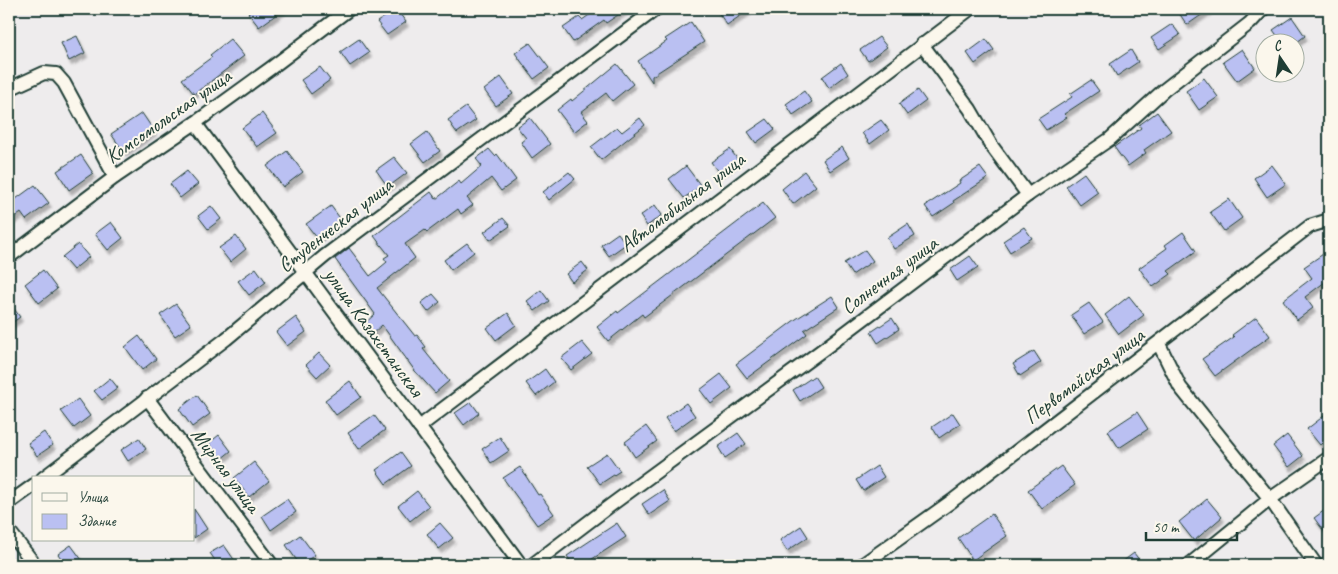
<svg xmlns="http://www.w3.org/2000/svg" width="1338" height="574" font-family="Caveat,sans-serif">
<defs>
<filter id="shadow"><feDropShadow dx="2.5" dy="4.5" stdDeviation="1" flood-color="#0004"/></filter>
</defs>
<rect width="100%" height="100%" fill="#eeeced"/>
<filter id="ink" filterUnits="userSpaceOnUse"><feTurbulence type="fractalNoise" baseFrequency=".02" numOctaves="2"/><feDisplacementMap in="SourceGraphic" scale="10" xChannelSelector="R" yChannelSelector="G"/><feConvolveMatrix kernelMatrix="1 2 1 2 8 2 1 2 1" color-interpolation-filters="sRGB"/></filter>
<g filter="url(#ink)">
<g fill="#bac0f2" stroke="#1f3d34" filter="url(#shadow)">
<path d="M253 9H284L259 27 248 13Z"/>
<path d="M396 9 406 22 387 35 377 22Z"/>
<path d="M598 9H627L606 23 604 20 573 42 563 28 579 17 582 20Z"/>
<path d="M716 9H750L727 25Z"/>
<path d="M1186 9H1210L1187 25 1179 13Z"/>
<path d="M1292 17 1305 36 1297 42H1282L1273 30Z"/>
<path d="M691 22 704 42 652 76V82L638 61 667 41 665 39Z"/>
<path d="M1172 24 1180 35 1159 49 1151 38Z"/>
<path d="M77 36 85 53 69 61 61 43Z"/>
<path d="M879 37 887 47 868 61 860 50Z"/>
<path d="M230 39 244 56 194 94 182 79 212 57 210 55Z"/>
<path d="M359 39 369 53 350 66 340 52Z"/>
<path d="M986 39 994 50 975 64 967 53Z"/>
<path d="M530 43 549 68 534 79 515 53Z"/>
<path d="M1242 49 1255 68 1237 81 1223 62Z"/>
<path d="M1131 50 1138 62 1117 76 1110 64Z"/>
<path d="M841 63 848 74 829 88 822 77Z"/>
<path d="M617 64 633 84 612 101 606 93 581 112 588 121 574 132 557 110 571 99 572 101Z"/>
<path d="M320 67 330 80 311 94 301 80Z"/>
<path d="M501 77 513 94 496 106 484 90Z"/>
<path d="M1204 78 1218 97 1199 110 1186 91Z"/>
<path d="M1091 80 1099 91 1064 114 1067 117 1046 130 1038 119 1072 97 1070 94Z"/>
<path d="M918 90 926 101 907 115 899 104Z"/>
<path d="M804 91 812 102 793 115 786 104Z"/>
<path d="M466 107 476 120 457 133 448 120Z"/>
<path d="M1157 112 1171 131 1144 150 1146 153 1128 166 1114 147 1141 128 1139 125Z"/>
<path d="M142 113 154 131 124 152 111 134Z"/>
<path d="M262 113 277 133 257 147 242 128Z"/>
<path d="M530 118 550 144 532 158 521 142 526 138 517 127Z"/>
<path d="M640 118 645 125 601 160 591 147 617 127 622 132Z"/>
<path d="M767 119 775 129 756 143 748 132Z"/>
<path d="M881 120 889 130 870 144 862 133Z"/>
<path d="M427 132 440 151 425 162 411 144Z"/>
<path d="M842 147 849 158 830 171 823 160Z"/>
<path d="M489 149 495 156 497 154 516 180 501 191 491 178 467 198 473 205 461 214 458 209 427 232 425 230 405 244 415 258 377 288 415 336 417 335 426 347 423 349 449 381 435 393 415 371 382 325 371 335 363 325 375 314 335 259 349 248 370 276 387 262 384 258 389 255 374 236 431 192 436 199 459 181 461 184 482 166 476 159Z"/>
<path d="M730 149 738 160 719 173 711 162Z"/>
<path d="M287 151 303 172 283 187 267 166Z"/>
<path d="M81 155 93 173 69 190 57 171Z"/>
<path d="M394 157 407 173 388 187 376 170Z"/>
<path d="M1272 165 1286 184 1267 197 1254 178Z"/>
<path d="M686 166 701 186 684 198 669 179Z"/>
<path d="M980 167 988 178 953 201 954 203 933 217 925 206 960 183 959 181Z"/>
<path d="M187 171 198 184 180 198 170 184Z"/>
<path d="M804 171 816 186 793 204 782 189Z"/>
<path d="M569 172 575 179 549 200 543 192Z"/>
<path d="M1084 173 1098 192 1080 205 1066 186Z"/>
<path d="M35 185 49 203 26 220 21 213 9 222V204Z"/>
<path d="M1229 199 1242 218 1224 231 1210 212Z"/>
<path d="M763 203 775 218 644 317 642 314 608 341 597 327 617 311 618 313Z"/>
<path d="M655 205 662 215 647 226 640 216Z"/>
<path d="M211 206 221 219 208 229 198 216Z"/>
<path d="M331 206 342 221 318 239 306 224Z"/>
<path d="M503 218 510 226 490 240 484 232Z"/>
<path d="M111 222 123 238 108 250 95 234Z"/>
<path d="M908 224 915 236 894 249 887 238Z"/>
<path d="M1024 227 1032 238 1010 252 1003 241Z"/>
<path d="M1183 232 1196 251 1168 271 1171 274 1153 287 1139 268 1167 248 1165 245Z"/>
<path d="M618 233 626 244 609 256 601 245Z"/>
<path d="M236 236 246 249 230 262 219 248Z"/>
<path d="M467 243 474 252 451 270 444 260Z"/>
<path d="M78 244 89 257 73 270 62 257Z"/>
<path d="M865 250 873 261 852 275 844 263Z"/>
<path d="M1329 250V279L1305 297 1313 308 1297 320 1283 300 1312 278 1304 267Z"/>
<path d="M970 256 978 267 957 281 950 270Z"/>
<path d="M582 262 588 270 572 282 566 274Z"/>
<path d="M256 268 266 282 249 295 238 281Z"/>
<path d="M43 270 57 289 39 303 25 284Z"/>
<path d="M541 290 549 301 535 311 527 301Z"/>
<path d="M433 294 440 302 428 312 421 303Z"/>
<path d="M832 296 839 307 804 330 807 334 747 378 736 364 796 319Z"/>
<path d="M1129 296 1144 315 1119 334 1105 315Z"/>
<path d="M9 302 20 317 9 325Z"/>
<path d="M1089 303 1103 322 1084 334 1071 315Z"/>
<path d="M176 304 191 325 175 336 160 315Z"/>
<path d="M508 313 516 325 496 340 487 328Z"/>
<path d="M296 317 306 332 287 346 276 332Z"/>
<path d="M1256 317 1270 336 1215 376 1202 359 1234 337 1232 335Z"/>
<path d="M892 318 899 329 878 343 871 332Z"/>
<path d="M139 336 156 359 142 370 125 347Z"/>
<path d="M582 342 592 354 571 370 561 358Z"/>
<path d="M1034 351 1041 362 1020 376 1013 364Z"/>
<path d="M319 353 330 365 317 377 306 365Z"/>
<path d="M545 369 554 382 536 396 526 383Z"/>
<path d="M721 374 732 388 711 404 700 390Z"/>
<path d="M814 376 821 387 800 401 793 390Z"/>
<path d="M110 378 118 388 102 400 94 391Z"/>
<path d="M350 381 361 397 336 415 325 400Z"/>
<path d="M197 395 210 414 192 427 179 409Z"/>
<path d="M78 399 90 416 74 428 61 411Z"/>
<path d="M471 402 479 413 464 425 455 413Z"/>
<path d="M686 403 695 416 674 431 665 418Z"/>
<path d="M1137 412 1148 429 1119 448 1108 431Z"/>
<path d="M1329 412V437L1320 445 1307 429Z"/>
<path d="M953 413 960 424 939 438 932 427Z"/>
<path d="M374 415 385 430 359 449 348 433Z"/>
<path d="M646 426 657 441 635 457 625 442Z"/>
<path d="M44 432 53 445 37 456 28 443Z"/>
<path d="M738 433 746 444 725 458 718 447Z"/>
<path d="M219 435 231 451 221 459 209 443Z"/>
<path d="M1287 435 1303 456 1289 467 1273 446Z"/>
<path d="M500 437 509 451 491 463 482 449Z"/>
<path d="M139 438 146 449 128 461 121 450Z"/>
<path d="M401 452 411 466 386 484 376 470Z"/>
<path d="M607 453 620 471 600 484 587 466Z"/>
<path d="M254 462 269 481 249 497 234 478Z"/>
<path d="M877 466 884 477 863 491 856 480Z"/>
<path d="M1061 466 1075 485 1042 509 1028 490Z"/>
<path d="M520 467 538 495 540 494 554 514 537 525 503 478Z"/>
<path d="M663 490 670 501 649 515 642 504Z"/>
<path d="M417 491 429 506 410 521 398 506Z"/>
<path d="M287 499 296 512 271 530 262 516Z"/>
<path d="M1207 499 1222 517 1194 541 1179 522Z"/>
<path d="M1329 507V538L1314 518Z"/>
<path d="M194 509 207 529 194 538Z"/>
<path d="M992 514 1007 536 973 560 958 538Z"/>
<path d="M440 523 453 538 439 549 427 534Z"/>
<path d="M617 523 626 537 583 565H573L567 556Z"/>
<path d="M801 526 808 537 787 551 780 540Z"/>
<path d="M300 535 315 555 300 565 286 545Z"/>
<path d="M71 545 82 560 76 565H66L58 554Z"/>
<path d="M224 545 235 561 228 565H218L210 553Z"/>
<path d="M1134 553 1143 565H1118Z"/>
</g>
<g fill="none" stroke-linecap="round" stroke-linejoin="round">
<g stroke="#1f3d34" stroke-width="16">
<g id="minor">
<path d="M922 44 970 109 991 145 1028 195"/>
<path d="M9 89 44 73 56 74 64 83 115 177"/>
<path d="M195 123 521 565"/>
<path d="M9 257 115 177 195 123 271 68 349 9"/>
<path d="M1159 344 1180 387 1270 499 1316 565"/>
<path d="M147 398 272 565"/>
<path d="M419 427 970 9"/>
<path d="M43 478 226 339 325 256 656 9"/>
<path d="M9 503 34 485"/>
<path d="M9 531 35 565"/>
<path d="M532 565 611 505 825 348 1028 195 1110 139 1164 90 1250 23 1263 9"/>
<path d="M862 565 952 501 1310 226 1329 220"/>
<path d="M1189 565 1270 499 1329 458"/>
</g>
</g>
<use href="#minor" stroke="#fbf7ec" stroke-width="12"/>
</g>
</g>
<g text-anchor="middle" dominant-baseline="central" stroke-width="4" stroke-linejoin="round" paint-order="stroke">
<g font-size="21" fill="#1f3d34" stroke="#fbf7ec">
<text transform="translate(168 116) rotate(-35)">Комсомольская улица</text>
<text transform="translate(682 202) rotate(-37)">Автомобильная улица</text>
<text transform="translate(335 225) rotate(-38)">Студенческая улица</text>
<text transform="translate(889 275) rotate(-37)">Солнечная улица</text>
<text transform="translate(374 332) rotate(54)">улица Казахстанская</text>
<text transform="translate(1084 376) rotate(-37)">Первомайская улица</text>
<text transform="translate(226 470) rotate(53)">Мирная улица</text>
</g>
</g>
<rect width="1338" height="574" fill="none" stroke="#fbf7ec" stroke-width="30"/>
<rect x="15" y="15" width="1308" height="544" fill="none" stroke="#1f3d34" stroke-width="2" filter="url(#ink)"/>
<rect x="32" y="476" width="162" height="65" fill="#fbf7ec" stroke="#a3ada2"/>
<rect x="42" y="493" width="25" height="8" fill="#fbf7ec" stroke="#a3ada2"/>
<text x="78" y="502" font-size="15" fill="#1f3d34">Улица</text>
<rect x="42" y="514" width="25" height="15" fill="#bac0f2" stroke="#a3ada2"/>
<text x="78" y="526" font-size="15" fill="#1f3d34">Здание</text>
<g transform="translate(1280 58) rotate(347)"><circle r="24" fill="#fbf7ec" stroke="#a3ada2"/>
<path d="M0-4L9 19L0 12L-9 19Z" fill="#1f3d34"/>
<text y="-8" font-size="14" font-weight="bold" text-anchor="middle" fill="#1f3d34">С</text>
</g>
<path d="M1146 532v8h91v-8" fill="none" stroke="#1f3d34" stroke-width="2.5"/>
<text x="1153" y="532" font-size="15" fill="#1f3d34" stroke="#fbf7ec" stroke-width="4" paint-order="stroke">50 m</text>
</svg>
